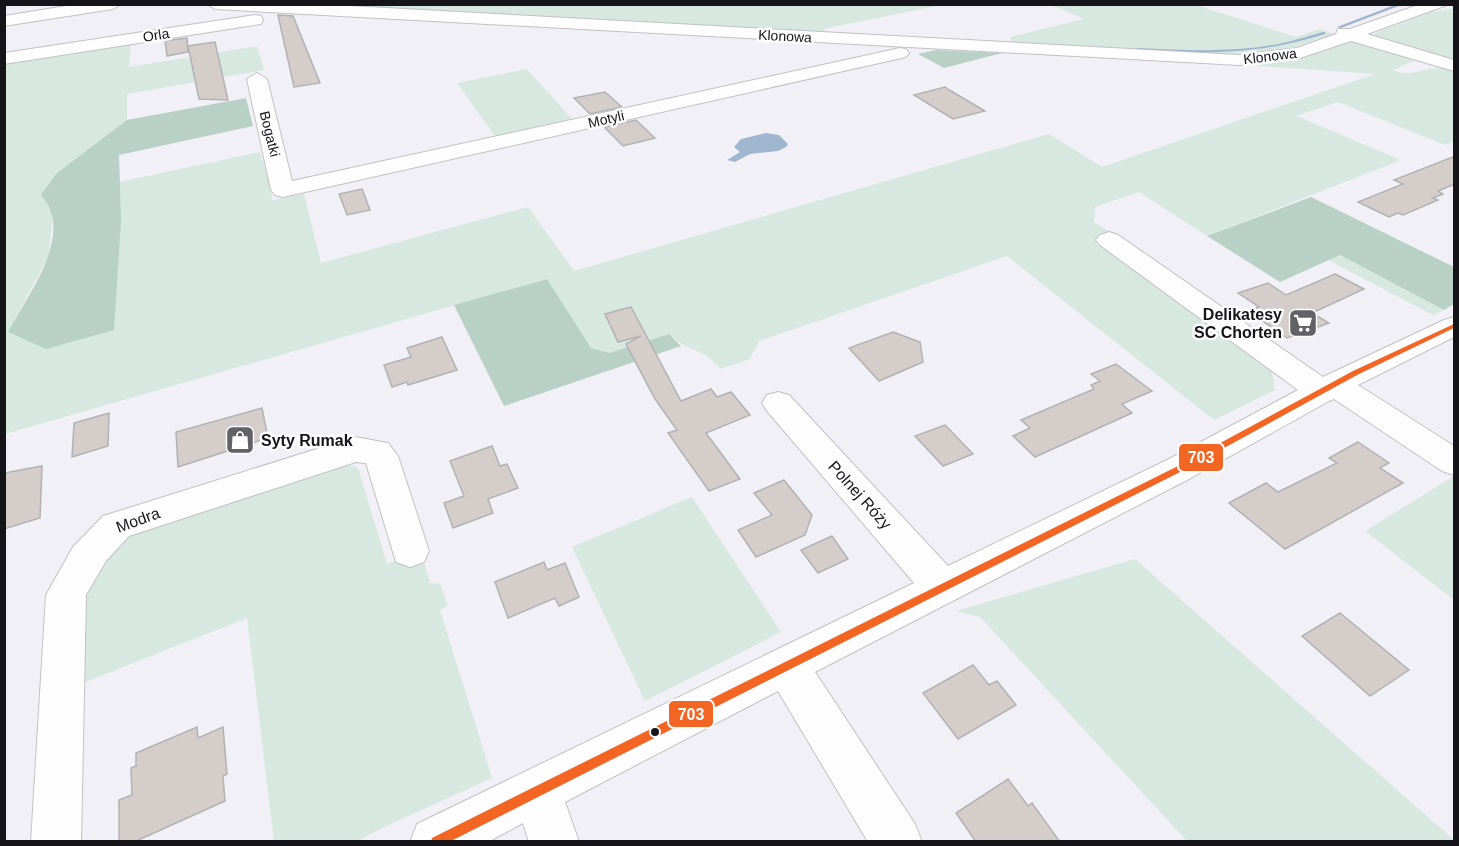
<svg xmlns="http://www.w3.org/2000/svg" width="1459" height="846" font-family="Helvetica,sans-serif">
<rect width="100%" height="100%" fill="#f1f0f7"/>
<g fill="#d6e8e0">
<path d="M1049 4 1196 5 1296 37 1320 29 1334 34 1294 47 1258 53 1211 54 1013 44 1010 37 1084 19Z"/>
<path d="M296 5H941L823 29 825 32 821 33Z"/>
<path d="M1454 8V63L1373 38 1375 33 1432 12Z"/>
<path d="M1350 42H1358L1412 58 1413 61 1393 70C1415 80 1426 62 1454 70V141L1445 145 1338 102 1296 116 1401 160 1207 236 1139 192 1095 207 1094 222 1118 237 1096 243 1272 371 1275 390 1214 420 1007 256 759 341 750 359 720 369C707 349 687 352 669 334L609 353 590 348 546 279 5 434V62L131 43 129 67 257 46 264 70 127 94V120L56 175 49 255 8 332 121 221 119 182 260 152 271 186 272 200 304 194 321 263 528 207 574 271 1049 134 1102 167 1375 74 1229 64 1301 59Z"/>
<path d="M527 69 572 119 495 136 457 83Z"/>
<path d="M1340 255 1444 310 1433 315 1328 260Z"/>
<path d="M342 463 358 468 387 564 421 551 430 583 440 584 448 606 440 610 492 778 378 830 358 841H274L247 618 78 685 81 589 101 558 142 526Z"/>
<path d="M1454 476V600L1365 531Z"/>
<path d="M692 497 781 632 645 701 572 547Z"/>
<path d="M1135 559 1454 840V841H1187L980 617 956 611Z"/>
</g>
<g fill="#b8d0c5">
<path d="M936 50 1002 53 944 68 918 54Z"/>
<path d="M246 98 253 126 119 155 121 221 114 330 46 349 8 332C28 294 76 234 41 195L56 174 127 120Z"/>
<path d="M1311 197 1454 267V304L1444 310 1340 255 1280 282 1207 236Z"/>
<path d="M547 279 591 348 609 353 669 334 681 346 504 406 454 305Z"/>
</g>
<path fill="#a0b6cf" d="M766 133 779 135 788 144 786 147 778 151 750 154 735 162 727 160 740 152 734 147 741 139Z"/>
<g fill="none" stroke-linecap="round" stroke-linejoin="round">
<g fill="#a0b6cf" fill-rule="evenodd">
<path d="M1397 4H1404L1341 28 1337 27Z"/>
<path d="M1323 32H1325V34C1258 55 1207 54 1138 50L1136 49 1138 48C1184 50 1232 53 1278 44 1293 41 1308 36 1323 32Z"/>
</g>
</g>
<g fill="#d4cdc9" stroke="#b3b1b3" stroke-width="1.5">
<path d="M278 15 293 16 320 83 294 87Z"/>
<path d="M187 38 188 52 167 56 165 41Z"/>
<path d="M215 42 228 100 199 99 188 46Z"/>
<path d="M945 87 951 91 985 111 953 119 914 95Z"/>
<path d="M605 92 622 107 590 114 574 98Z"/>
<path d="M636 120 655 138 623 146 604 127Z"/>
<path d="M1455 156V184L1438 191 1443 194 1433 198 1438 200 1403 215 1398 213 1389 217 1358 202 1403 184 1394 180Z"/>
<path d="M362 189 370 210 347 215 339 194Z"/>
<path d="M1335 274 1364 289 1312 313 1329 323 1287 338 1247 310 1259 307 1238 293 1268 283 1286 295Z"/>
<path d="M631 307 681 401 711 389 717 397 731 392 750 415 706 433 740 479 709 491 668 433 677 430 655 399 626 344 641 336 618 342 605 314Z"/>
<path d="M893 332 920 342 923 362 879 381 849 348Z"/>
<path d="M442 337 457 370 408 385 407 382 392 387 384 365 411 357 407 348Z"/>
<path d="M1116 364 1152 391 1122 404 1132 413 1035 457 1013 436 1030 428 1021 420 1094 389 1091 385 1100 381 1091 374Z"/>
<path d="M262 408 268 438 178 467 176 432Z"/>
<path d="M109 413 108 446 72 457 74 423Z"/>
<path d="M945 425 973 454 943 466 915 436Z"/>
<path d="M1358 442 1389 463 1380 468 1403 483 1285 549 1229 503 1266 483 1278 492 1337 463 1329 458Z"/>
<path d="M492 446 500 466 507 464 518 488 488 499 493 513 453 528 444 503 464 496 450 461Z"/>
<path d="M42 466 40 518 4 529V473Z"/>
<path d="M784 480 812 515 805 535 756 557 738 530 772 515 754 493Z"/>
<path d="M832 536 848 559 818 573 801 550Z"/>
<path d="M544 562 547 570 565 563 579 597 559 606 555 598 508 618 495 582Z"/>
<path d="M1340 613 1409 670 1370 696 1302 636Z"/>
<path d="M973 665 989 685 997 681 1016 705 958 739 923 693Z"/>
<path d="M197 727 198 738 223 727 227 774 223 776 225 801 134 842H119V800L132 795 131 768 136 766V753Z"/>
<path d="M1008 779 1028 806 1032 803 1060 842H976L956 813Z"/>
</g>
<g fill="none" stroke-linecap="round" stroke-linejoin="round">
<g stroke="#c1c1c6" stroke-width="2">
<g id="minor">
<path d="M79 4H121L113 9 4 26V16Z"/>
<path d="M207 4H313L1239 55 1297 48 1336 34 1338 29H1350L1421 4H1450L1367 34 1454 60V71L1351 41 1300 58 1239 65 215 9Z"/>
<path d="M255 15 261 16 263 20 261 24 4 64V53Z"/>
<path d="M900 48 906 49 909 53 906 57 283 197 275 195 271 190 247 79 257 73 267 79 292 181Z"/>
<path d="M1109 232 1118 235 1323 377 1444 320 1454 317V337L1358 385 1454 446V475L1442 471 1334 399 1329 401 1191 478 815 672 915 824 922 842H868L778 691 565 802 579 842H529L523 823 488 842H410L417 824 914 583 767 411 762 403 767 395 778 392 789 395 948 566 1167 460 1298 390 1100 245 1096 240 1100 235Z"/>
<path d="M355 437 388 443 398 456 429 551 424 562 410 567 396 562 366 463 356 462 129 536 106 561 86 595 81 842H31L46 595 73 547 103 516Z"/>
</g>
</g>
<use href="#minor" fill="#fdfdfe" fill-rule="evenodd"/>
<g stroke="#fdfcff" stroke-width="4">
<path id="bus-1" d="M1454 324V328L1357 375 1182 471 449 842H431L432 838 1176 467 1353 371Z"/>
</g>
<use href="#bus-1" fill="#f26522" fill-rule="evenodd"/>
</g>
<defs>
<g id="supermarket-square" transform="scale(1.5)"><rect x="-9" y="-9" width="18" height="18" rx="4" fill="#626166" stroke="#fdfcff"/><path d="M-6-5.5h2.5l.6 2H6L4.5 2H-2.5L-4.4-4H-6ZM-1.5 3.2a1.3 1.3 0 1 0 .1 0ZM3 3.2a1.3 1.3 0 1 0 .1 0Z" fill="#fff"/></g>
<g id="shop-square" transform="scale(1.5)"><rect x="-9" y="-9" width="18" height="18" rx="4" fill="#626166" stroke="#fdfcff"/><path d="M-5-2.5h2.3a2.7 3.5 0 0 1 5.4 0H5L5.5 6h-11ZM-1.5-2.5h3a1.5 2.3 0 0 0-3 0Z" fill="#fff"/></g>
</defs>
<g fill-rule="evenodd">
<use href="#supermarket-square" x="1303" y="323"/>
<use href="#shop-square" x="240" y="440"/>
</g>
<circle fill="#151418" stroke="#fdfcff" stroke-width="2" cx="655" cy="732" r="5"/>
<g text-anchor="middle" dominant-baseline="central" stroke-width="5" stroke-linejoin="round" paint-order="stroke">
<g font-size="14" fill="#151418" stroke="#fdfcff">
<text transform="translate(156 35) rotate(-9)">Orla</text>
<text transform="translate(785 36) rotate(3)">Klonowa</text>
<text transform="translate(1270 56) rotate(-7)">Klonowa</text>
<text transform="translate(606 119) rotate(-13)">Motyli</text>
<text transform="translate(270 134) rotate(76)">Bogatki</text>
</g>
<g font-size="16" font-weight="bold" fill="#151418" stroke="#fdfcff" text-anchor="end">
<text x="1282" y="314">Delikatesy<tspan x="1282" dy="18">SC Chorten</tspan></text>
<text x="261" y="440" text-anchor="start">Syty Rumak</text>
</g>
<g font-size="16" fill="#151418" stroke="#fdfcff">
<text transform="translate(860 495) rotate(48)">Polnej Róży</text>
<text transform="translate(138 520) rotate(-20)">Modra</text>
</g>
</g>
<g stroke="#fdfcff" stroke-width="2">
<rect x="1178" y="443" width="46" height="29" rx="6" fill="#f26522"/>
<rect x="668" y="700" width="46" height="28" rx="6" fill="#f26522"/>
</g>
<g font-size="16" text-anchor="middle" font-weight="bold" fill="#fff">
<text x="1201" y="463">703</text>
<text x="691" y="720">703</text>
</g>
<rect width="1459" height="846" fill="none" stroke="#151418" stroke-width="12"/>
</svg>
